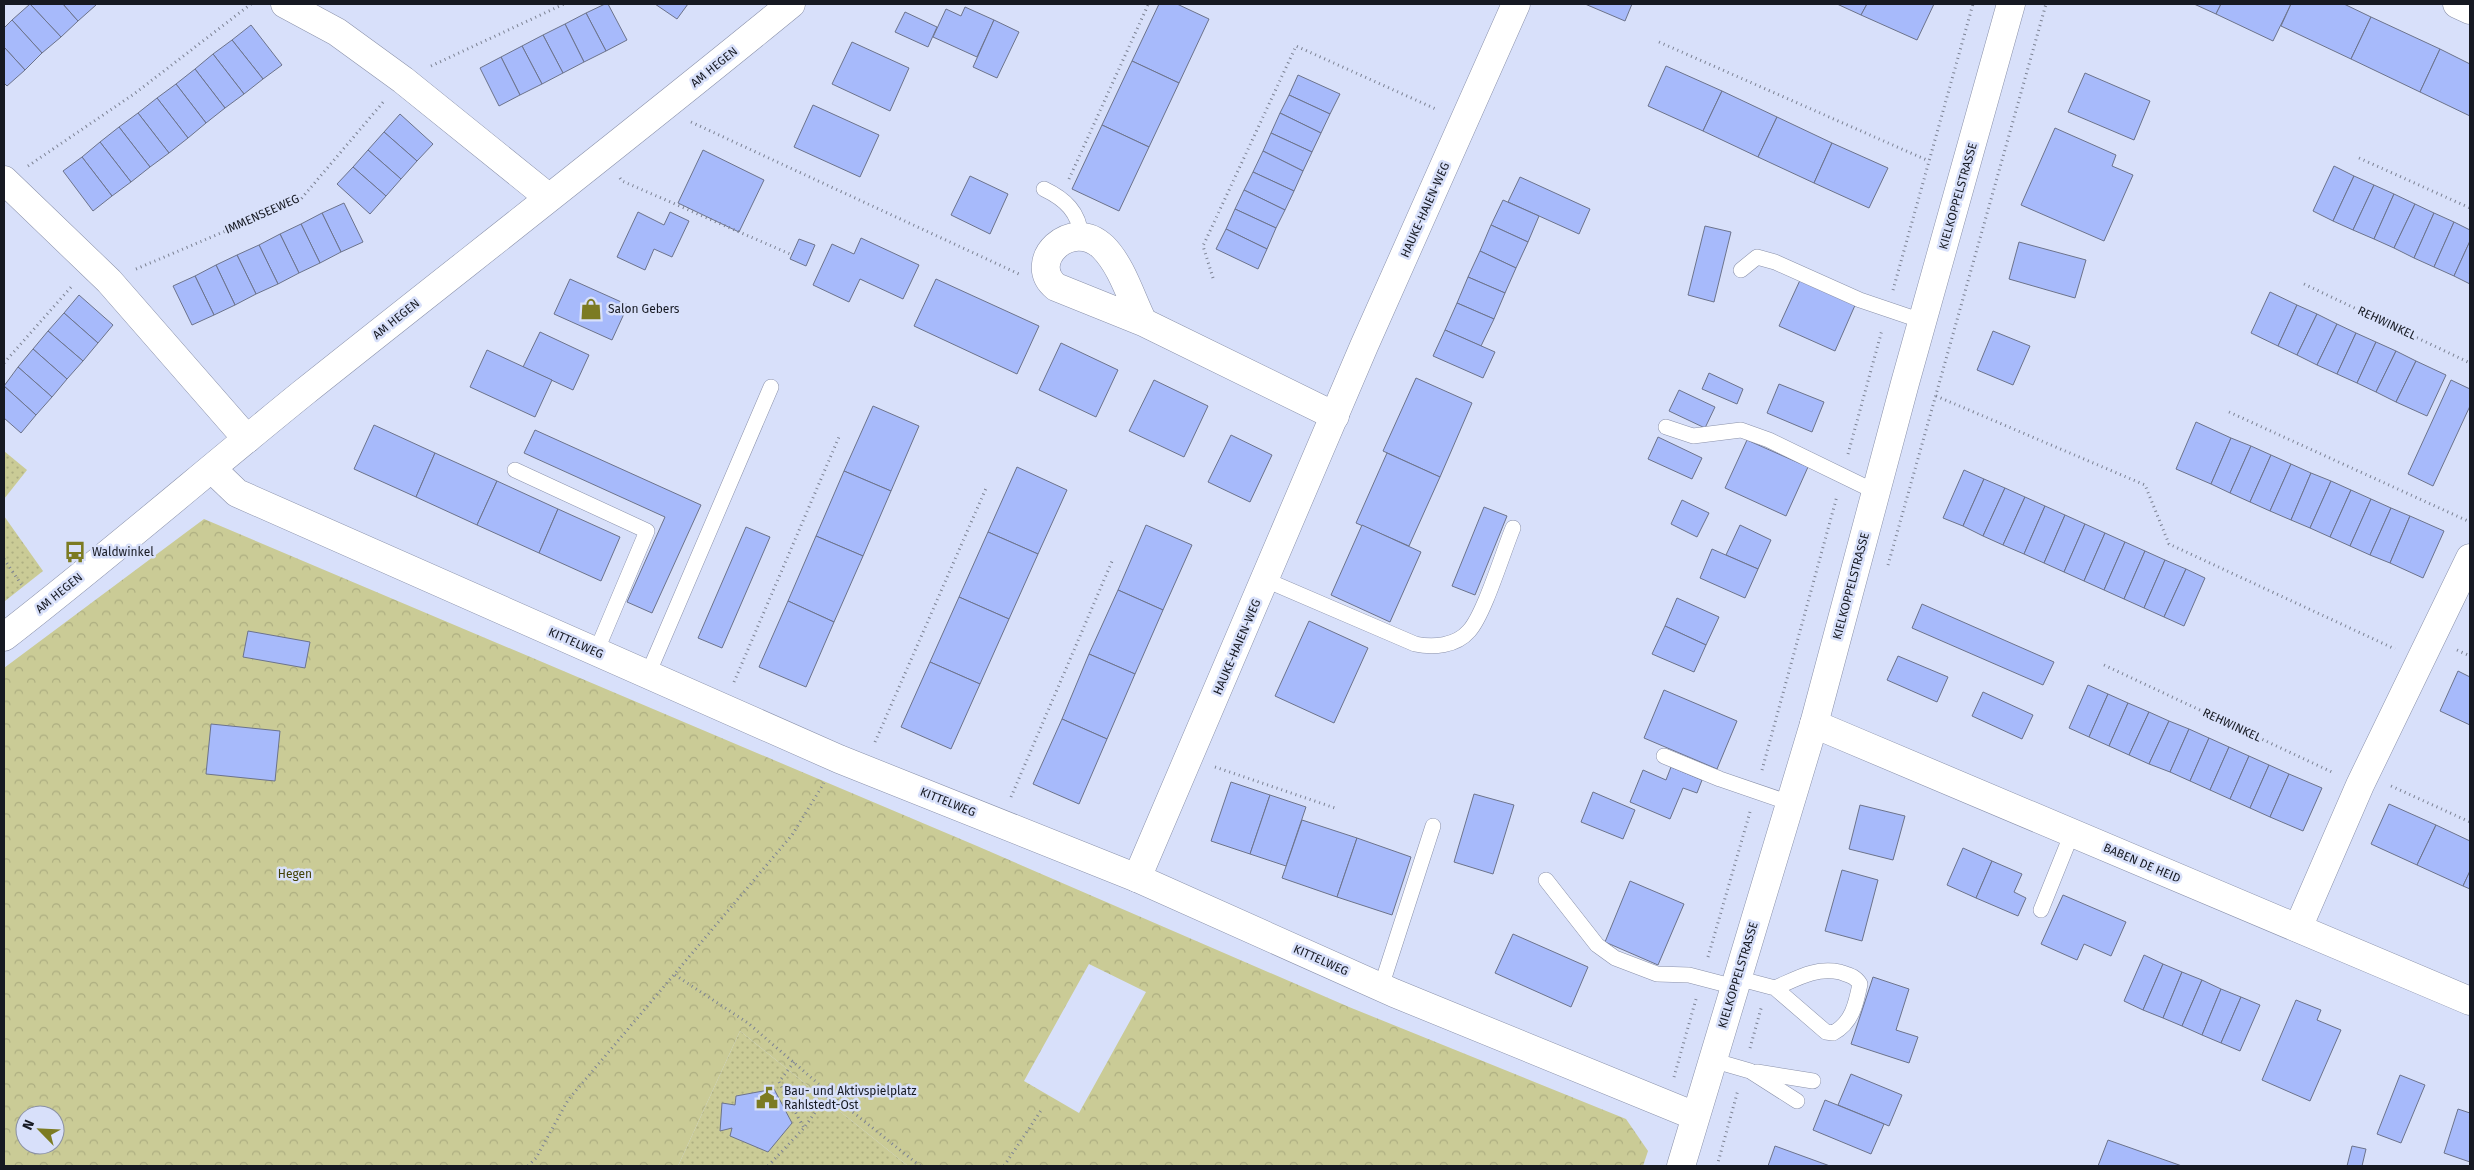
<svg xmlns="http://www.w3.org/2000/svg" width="2474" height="1170" font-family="'Fira Sans',sans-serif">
<defs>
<pattern id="grass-dots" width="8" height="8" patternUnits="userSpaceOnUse" patternTransform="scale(1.25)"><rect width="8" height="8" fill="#cacb96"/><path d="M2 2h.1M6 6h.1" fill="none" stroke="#adae81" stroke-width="1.8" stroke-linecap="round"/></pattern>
<pattern id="forest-crowns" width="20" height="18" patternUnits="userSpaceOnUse" patternTransform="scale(1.25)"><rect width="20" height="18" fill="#cacb96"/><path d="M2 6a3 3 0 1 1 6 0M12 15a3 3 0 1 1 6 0" fill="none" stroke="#adae81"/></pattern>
</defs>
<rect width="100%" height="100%" fill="#d8e0fa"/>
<g fill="url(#grass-dots)">
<path d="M4 451 27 470 4 499Z"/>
<path d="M4 516 43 571 5 601 4 599Z"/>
<path d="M740 1031 908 1166H678Z"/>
</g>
<path fill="url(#forest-crowns)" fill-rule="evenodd" d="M204 519 977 846 1349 1007 1626 1119 1648 1151 1643 1166H908L740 1031 678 1166H4V668ZM1089 964 1146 992 1079 1113 1024 1081ZM25 1115H55V1145H25Z"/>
<g fill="#a7bafb" stroke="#6c738b">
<path d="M30 4H63L78 21 61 37Z"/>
<path d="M30 4 61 37 42 53 12 20Z"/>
<path d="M63 4H95L96 5 78 21Z"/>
<path d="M605 4H608L627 40 606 51 586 13Z"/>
<path d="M655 4H688L677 19Z"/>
<path d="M1159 4H1177L1209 19 1179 83 1132 61Z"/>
<path d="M1585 4H1632L1625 21Z"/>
<path d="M1837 4H1867L1861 15Z"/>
<path d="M1867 4H1934L1917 40 1861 15Z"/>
<path d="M2194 4H2221L2216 14Z"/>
<path d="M2221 4H2291L2273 41 2216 14Z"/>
<path d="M2291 4H2344L2371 17 2351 59 2281 26Z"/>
<path d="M965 7 994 20 977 57 933 37 946 9 961 16Z"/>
<path d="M905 12 937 27 928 47 895 32Z"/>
<path d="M586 13 606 51 584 62 565 24Z"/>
<path d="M2371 17 2440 49 2420 92 2351 59Z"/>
<path d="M12 20 42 53 25 70 4 47V28Z"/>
<path d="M994 20 1019 32 997 78 973 67Z"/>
<path d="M565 24 584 62 563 73 543 35Z"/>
<path d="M251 25 282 65 263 79 232 40Z"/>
<path d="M543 35 563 73 542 84 522 46Z"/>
<path d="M232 40 263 79 244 94 213 54Z"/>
<path d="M852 42 909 68 890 111 832 84Z"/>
<path d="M522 46 542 84 520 95 501 57Z"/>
<path d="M4 47 25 70 7 86 4 83Z"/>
<path d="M2440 49 2470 64V116L2420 92Z"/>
<path d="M213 54 244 94 225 108 195 69Z"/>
<path d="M501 57 520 95 499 106 480 68Z"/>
<path d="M1132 61 1179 83 1149 147 1102 125Z"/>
<path d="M1666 66 1722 91 1703 131 1648 106Z"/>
<path d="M195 69 225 108 206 123 176 84Z"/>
<path d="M2085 73 2150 101 2134 140 2068 112Z"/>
<path d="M1298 75 1340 94 1330 114 1289 95Z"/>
<path d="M176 84 206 123 188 138 157 98Z"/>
<path d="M1722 91 1777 117 1758 157 1703 131Z"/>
<path d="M1289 95 1330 114 1321 133 1280 113Z"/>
<path d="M157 98 188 138 169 153 138 113Z"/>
<path d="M813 105 879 135 860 177 794 147Z"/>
<path d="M138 113 169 153 150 167 119 127Z"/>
<path d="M1280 113 1321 133 1312 152 1271 133Z"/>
<path d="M400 114 433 144 417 161 384 132Z"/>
<path d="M1777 117 1832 143 1814 183 1758 157Z"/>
<path d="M1102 125 1149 147 1119 211 1072 189Z"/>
<path d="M119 127 150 167 131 182 100 142Z"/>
<path d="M2055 128 2116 155 2112 166 2133 175 2104 241 2021 205Z"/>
<path d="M384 132 417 161 401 179 368 150Z"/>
<path d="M1271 133 1312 152 1303 171 1263 151Z"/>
<path d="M100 142 131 182 112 196 82 157Z"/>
<path d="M1832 143 1888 168 1869 208 1814 183Z"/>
<path d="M368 150 401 179 386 196 353 167Z"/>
<path d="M703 150 764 180 739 232 678 203Z"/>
<path d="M1263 151 1303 171 1294 191 1253 172Z"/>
<path d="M82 157 112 196 93 211 63 171Z"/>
<path d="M2334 166 2354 176 2333 221 2313 211Z"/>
<path d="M353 167 386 196 370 214 337 184Z"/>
<path d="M1253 172 1294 191 1285 210 1244 190Z"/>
<path d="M970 176 1008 194 990 234 951 215Z"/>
<path d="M2354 176 2374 185 2353 230 2333 221Z"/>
<path d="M1520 177 1590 209 1579 234 1508 202Z"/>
<path d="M2374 185 2394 194 2374 239 2353 230Z"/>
<path d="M1244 190 1285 210 1276 228 1235 209Z"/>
<path d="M2394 194 2415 204 2394 248 2374 239Z"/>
<path d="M1503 200 1539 216 1528 242 1491 225Z"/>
<path d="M344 203 363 242 341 252 322 213Z"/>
<path d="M2415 204 2434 213 2414 258 2394 248Z"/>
<path d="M1235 209 1276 228 1267 249 1226 229Z"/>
<path d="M638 212 664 225 670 212 689 221 672 257 654 249 645 270 617 257Z"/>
<path d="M322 213 341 252 320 263 301 224Z"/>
<path d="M2434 213 2454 222 2434 267 2414 258Z"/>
<path d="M2454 222 2470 230V241L2454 276 2434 267Z"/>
<path d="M301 224 320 263 299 273 280 234Z"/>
<path d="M1491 225 1528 242 1516 268 1480 251Z"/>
<path d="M1705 226 1731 232 1714 302 1688 295Z"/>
<path d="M1226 229 1267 249 1258 269 1216 249Z"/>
<path d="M280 234 299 273 278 284 259 245Z"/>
<path d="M861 238 919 265 903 299 860 279 849 302 813 285 832 244 854 254Z"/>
<path d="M799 239 815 245 806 266 790 259Z"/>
<path d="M2470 241V284L2454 276Z"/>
<path d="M2019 242 2086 260 2075 298 2009 279Z"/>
<path d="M259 245 278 284 256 294 237 255Z"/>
<path d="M1480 251 1516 268 1505 293 1468 277Z"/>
<path d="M237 255 256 294 235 305 216 265Z"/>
<path d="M216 265 235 305 214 315 195 276Z"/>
<path d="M195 276 214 315 192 325 173 286Z"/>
<path d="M1468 277 1505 293 1494 319 1457 303Z"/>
<path d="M1801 278 1856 303 1835 351 1779 326Z"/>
<path d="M570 279 628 305 612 340 554 314Z"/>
<path d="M936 279 1039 326 1017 374 914 326Z"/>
<path d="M2270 292 2297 305 2278 346 2251 333Z"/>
<path d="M79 295 113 325 98 343 64 313Z"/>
<path d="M1457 303 1494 319 1481 346 1445 330Z"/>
<path d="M2297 305 2317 314 2297 355 2278 346Z"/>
<path d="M64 313 98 343 83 361 48 331Z"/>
<path d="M2317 314 2337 324 2317 365 2297 355Z"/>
<path d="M2337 324 2356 333 2337 374 2317 365Z"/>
<path d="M1445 330 1495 352 1483 378 1433 356Z"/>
<path d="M48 331 83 361 67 379 33 349Z"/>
<path d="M1993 331 2030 346 2013 385 1977 370Z"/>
<path d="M540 332 589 355 573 390 523 367Z"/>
<path d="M2356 333 2376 342 2357 383 2337 374Z"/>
<path d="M2376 342 2396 351 2376 392 2357 383Z"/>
<path d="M1061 343 1118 370 1096 417 1039 390Z"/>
<path d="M33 349 67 379 52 397 18 367Z"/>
<path d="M487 350 552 380 535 417 470 387Z"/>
<path d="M2396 351 2416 361 2396 402 2376 392Z"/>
<path d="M2416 361 2446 375 2427 416 2396 402Z"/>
<path d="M18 367 52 397 36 415 4 386Z"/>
<path d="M1709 373 1743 389 1737 404 1702 389Z"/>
<path d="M1416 378 1472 403 1440 477 1383 451Z"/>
<path d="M1154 380 1208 406 1184 457 1129 431Z"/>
<path d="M2451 380 2470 389V406L2433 486 2408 474Z"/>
<path d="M1779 384 1824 402 1812 432 1767 413Z"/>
<path d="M4 386 36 415 21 433 4 418Z"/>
<path d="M1679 390 1715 407 1705 428 1669 411Z"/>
<path d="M873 406 919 426 891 491 844 471Z"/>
<path d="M2196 422 2231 438 2211 484 2176 469Z"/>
<path d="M374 425 435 453 416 497 354 469Z"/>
<path d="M535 430 701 505 652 613 627 602 665 517 524 453Z"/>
<path d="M1231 435 1272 455 1250 502 1208 482Z"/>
<path d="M1658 437 1702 458 1692 479 1648 459Z"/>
<path d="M2231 438 2251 446 2230 493 2211 484Z"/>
<path d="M1747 440 1808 467 1786 516 1725 488Z"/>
<path d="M2251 446 2271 455 2250 502 2230 493Z"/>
<path d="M435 453 497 481 477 525 416 497Z"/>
<path d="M1387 453 1440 477 1409 546 1356 523Z"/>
<path d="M2271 455 2291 464 2270 511 2250 502Z"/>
<path d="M2291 464 2311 473 2291 520 2270 511Z"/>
<path d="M1017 467 1067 490 1038 554 988 532Z"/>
<path d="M1964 470 1984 479 1963 526 1943 518Z"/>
<path d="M844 471 891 491 863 556 816 536Z"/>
<path d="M2311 473 2331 481 2310 528 2291 520Z"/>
<path d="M1984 479 2005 488 1983 536 1963 526Z"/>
<path d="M497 481 558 509 539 553 477 525Z"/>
<path d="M2331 481 2351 490 2330 537 2310 528Z"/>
<path d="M2005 488 2025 497 2003 545 1983 536Z"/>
<path d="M2351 490 2371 499 2350 546 2330 537Z"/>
<path d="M2025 497 2045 506 2024 554 2003 545Z"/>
<path d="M2371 499 2391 508 2370 555 2350 546Z"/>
<path d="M1682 500 1709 513 1697 537 1671 524Z"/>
<path d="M2045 506 2065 515 2044 563 2024 554Z"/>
<path d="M1484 507 1507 516 1475 595 1452 586Z"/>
<path d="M2391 508 2410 516 2390 563 2370 555Z"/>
<path d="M558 509 620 537 601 581 539 553Z"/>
<path d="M2065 515 2085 524 2064 572 2044 563Z"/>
<path d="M2410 516 2444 531 2423 578 2390 563Z"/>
<path d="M2085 524 2105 533 2084 581 2064 572Z"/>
<path d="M1146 525 1192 545 1163 610 1118 590Z"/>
<path d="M1362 525 1421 552 1390 622 1331 595Z"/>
<path d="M1740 525 1771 540 1758 569 1726 555Z"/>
<path d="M746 527 770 537 722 648 698 638Z"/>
<path d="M988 532 1038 554 1009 619 959 597Z"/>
<path d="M2105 533 2125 542 2104 590 2084 581Z"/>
<path d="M816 536 863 556 834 622 788 601Z"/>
<path d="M2125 542 2145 551 2124 599 2104 590Z"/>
<path d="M1712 549 1758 569 1745 598 1700 578Z"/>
<path d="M2145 551 2165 560 2144 608 2124 599Z"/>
<path d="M2165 560 2186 569 2164 617 2144 608Z"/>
<path d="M2186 569 2205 578 2184 626 2164 617Z"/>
<path d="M1118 590 1163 610 1135 674 1089 654Z"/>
<path d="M959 597 1009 619 980 684 930 662Z"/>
<path d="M1677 598 1719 617 1706 645 1665 626Z"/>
<path d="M788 601 834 622 806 687 759 667Z"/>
<path d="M1922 604 2054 662 2043 685 1912 628Z"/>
<path d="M1309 621 1368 648 1334 723 1275 696Z"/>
<path d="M1665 626 1706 645 1694 672 1652 654Z"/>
<path d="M248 631 310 642 305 668 243 657Z"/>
<path d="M1089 654 1135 674 1107 739 1062 719Z"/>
<path d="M1898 656 1948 677 1937 702 1887 680Z"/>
<path d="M930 662 980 684 951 749 901 727Z"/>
<path d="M2458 671 2470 677V725L2440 711Z"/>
<path d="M2088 685 2108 694 2089 737 2069 728Z"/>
<path d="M1664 690 1737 721 1717 769 1644 738Z"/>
<path d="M1983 692 2033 715 2022 739 1972 716Z"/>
<path d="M2108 694 2128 703 2109 746 2089 737Z"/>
<path d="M2128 703 2149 712 2129 755 2109 746Z"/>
<path d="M2149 712 2169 721 2149 764 2129 755Z"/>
<path d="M1062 719 1107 739 1079 804 1033 784Z"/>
<path d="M2169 721 2189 729 2170 772 2149 764Z"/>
<path d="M211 724 280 731 275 781 206 774Z"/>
<path d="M2189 729 2209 738 2190 781 2170 772Z"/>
<path d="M2209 738 2229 747 2210 790 2190 781Z"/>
<path d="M2229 747 2249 756 2230 799 2210 790Z"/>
<path d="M2249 756 2269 765 2250 808 2230 799Z"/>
<path d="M2269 765 2289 774 2270 817 2250 808Z"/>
<path d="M1671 767 1702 780 1697 793 1683 788 1670 819 1630 802 1643 770 1666 780Z"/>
<path d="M2289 774 2322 788 2303 831 2270 817Z"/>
<path d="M1231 782 1270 795 1250 854 1211 841Z"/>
<path d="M1593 792 1635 810 1623 839 1581 822Z"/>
<path d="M1474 794 1514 805 1493 874 1454 862Z"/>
<path d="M1270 795 1306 807 1286 866 1250 854Z"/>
<path d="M2389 804 2436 825 2417 865 2371 844Z"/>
<path d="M1860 805 1905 816 1893 860 1849 849Z"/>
<path d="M1302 820 1357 838 1337 897 1282 878Z"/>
<path d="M2436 825 2470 841V871L2463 886 2417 865Z"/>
<path d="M1357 838 1411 857 1392 915 1337 897Z"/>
<path d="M1963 848 1992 861 1976 898 1947 885Z"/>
<path d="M1992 861 2022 874 2014 892 2026 898 2018 916 1976 898Z"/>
<path d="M1842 870 1878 880 1862 941 1825 931Z"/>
<path d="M2470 871V889L2463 886Z"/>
<path d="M1630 881 1684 904 1658 965 1605 942Z"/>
<path d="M2063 895 2126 922 2111 956 2084 944 2077 960 2041 944Z"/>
<path d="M1513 934 1588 967 1571 1007 1495 973Z"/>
<path d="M2144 955 2163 964 2143 1010 2124 1001Z"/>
<path d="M2163 964 2182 972 2163 1018 2143 1010Z"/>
<path d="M2182 972 2202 980 2182 1026 2163 1018Z"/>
<path d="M1873 977 1909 989 1896 1030 1918 1037 1909 1063 1851 1044Z"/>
<path d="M2202 980 2221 989 2202 1035 2182 1026Z"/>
<path d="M2221 989 2241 997 2221 1043 2202 1035Z"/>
<path d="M2241 997 2260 1005 2240 1051 2221 1043Z"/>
<path d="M2296 1000 2321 1010 2317 1020 2341 1030 2310 1101 2262 1080Z"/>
<path d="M1851 1074 1902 1095 1889 1126 1838 1105Z"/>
<path d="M2400 1075 2425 1085 2401 1143 2377 1134Z"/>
<path d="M774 1089 792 1123 768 1152 730 1136 732 1128 720 1131 722 1103 735 1105 736 1096Z"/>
<path d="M1825 1100 1884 1124 1871 1154 1813 1130Z"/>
<path d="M2458 1109 2470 1113V1162L2444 1153Z"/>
<path d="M2108 1140 2182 1166H2098Z"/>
<path d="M1775 1146 1830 1166H1768Z"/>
<path d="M2352 1146 2366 1149 2362 1166H2347Z"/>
</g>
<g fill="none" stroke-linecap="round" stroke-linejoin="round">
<g stroke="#8a91aa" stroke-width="16">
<g id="lane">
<path d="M1044 189C1065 199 1079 212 1081 236"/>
<path d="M1741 270 1757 257 1775 262 1860 300 1922 321"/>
<path d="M1666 427 1693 436 1741 430 1769 440 1876 492"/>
<path d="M515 470 647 531 596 652"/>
<path d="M1266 580 1415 644C1433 648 1456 646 1469 631 1484 615 1503 552 1513 528"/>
<path d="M648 674 771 387"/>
<path d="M1664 756 1720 779 1790 803"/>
<path d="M1546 880 1597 945 1615 958 1657 974 1689 975 1735 987"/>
<path d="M2041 910 2072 833"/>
<path d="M1737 978 1775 988 1826 1032 1833 1033C1852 1023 1856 1004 1860 984 1855 976 1849 975 1840 972 1815 967 1798 978 1775 988"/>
<path d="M1381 987 1433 826"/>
<path d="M1712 1060 1750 1071 1797 1101"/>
<path d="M1757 1072 1813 1081"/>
</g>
</g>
<g stroke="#8a91aa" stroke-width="29">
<g id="street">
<path d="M285 4 337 32 403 80 548 197"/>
<path d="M2457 4 2470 10"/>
<path d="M4 180 109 281 247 439"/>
<path d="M1143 322C1131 298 1122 266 1103 247 1071 216 1025 262 1056 287L1143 322 1335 416"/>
<path d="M212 469 237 493 839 759 1137 878 1394 993 1695 1116"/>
<path d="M4 637C106 558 203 474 303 393 466 263 630 136 791 4"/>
<path d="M1814 724 2470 1001"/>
<path d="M1137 878 1364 346 1516 4"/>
<path d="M2298 928 2360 785 2470 558"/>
</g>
</g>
<g stroke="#8a91aa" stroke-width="29">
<path id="secondary" d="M1681 1166 1814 724 1905 383 2011 4"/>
</g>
<g stroke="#7c8293" stroke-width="3" stroke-dasharray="1 4" stroke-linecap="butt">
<path d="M1659 42 1929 161"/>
<path d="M431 66 564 4"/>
<path d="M691 122 1019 274"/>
<path d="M2359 158 2470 208"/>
<path d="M28 166 134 94 251 4"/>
<path d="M620 178 622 181 790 254"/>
<path d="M1069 179 1148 5"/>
<path d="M136 269 301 199 385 100"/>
<path d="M1213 278 1203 246 1296 46 1438 110"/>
<path d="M2304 284 2470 363"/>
<path d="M1893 290 1973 4"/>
<path d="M4 363 73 285"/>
<path d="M1936 396 2145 485 2169 544 2395 649"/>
<path d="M2229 412 2470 522"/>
<path d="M1848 454 1882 330"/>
<path d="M4 559 23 587"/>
<path d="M1888 565 2046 4"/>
<path d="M2457 650 2470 656"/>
<path d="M2104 665 2334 773"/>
<path d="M734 682 839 437"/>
<path d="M875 742 987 486"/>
<path d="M1215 767 1335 808"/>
<path d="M1762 770 1837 496"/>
<path d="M2391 786 2470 822"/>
<path d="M1011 797 1113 559"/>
<path d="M1708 957 1750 812"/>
<path d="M675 975 748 1023 829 1093 920 1166"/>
<path d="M1750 1048 1762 1005"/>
<path d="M794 1062 779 1082 804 1128 829 1093"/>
<path d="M1674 1077 1696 999"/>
<path d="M528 1166 536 1158 568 1100 792 835 824 783"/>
<path d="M768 1166 804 1128"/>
<path d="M1004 1166 1042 1109"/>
<path d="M1717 1166 1738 1090"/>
</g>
<use href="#lane" stroke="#fff" stroke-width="15"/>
<use href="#street" stroke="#fff" stroke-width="28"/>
<use href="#secondary" stroke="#fff" stroke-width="28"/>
</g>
<defs>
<g id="shop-bare" transform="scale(1.725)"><path d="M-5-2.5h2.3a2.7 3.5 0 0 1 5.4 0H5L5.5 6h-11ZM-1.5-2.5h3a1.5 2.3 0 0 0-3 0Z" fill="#7c7b22" stroke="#d8e0fa" stroke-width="2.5" paint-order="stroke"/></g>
<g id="bus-bare" transform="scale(1.725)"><path d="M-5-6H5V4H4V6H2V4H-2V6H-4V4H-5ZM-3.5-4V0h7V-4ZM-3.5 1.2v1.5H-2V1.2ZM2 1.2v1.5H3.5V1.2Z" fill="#7c7b22" stroke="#d8e0fa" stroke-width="2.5" paint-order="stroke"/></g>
<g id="civic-bare" transform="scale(1.725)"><path d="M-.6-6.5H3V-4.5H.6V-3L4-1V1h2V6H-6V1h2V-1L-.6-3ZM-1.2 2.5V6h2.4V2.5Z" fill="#7c7b22" stroke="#d8e0fa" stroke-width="2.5" paint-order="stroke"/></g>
</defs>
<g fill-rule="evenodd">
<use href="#shop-bare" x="591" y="309"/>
<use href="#bus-bare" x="75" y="552"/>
<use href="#civic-bare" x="767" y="1098"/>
</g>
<g text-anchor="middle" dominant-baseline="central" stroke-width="5" stroke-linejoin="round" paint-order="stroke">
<g font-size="12" fill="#161922" stroke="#d8e0fa">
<text transform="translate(714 67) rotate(-39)">AM HEGEN</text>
<text transform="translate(1958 196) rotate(-74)">KIELKOPPELSTRASSE</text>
<text transform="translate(1425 210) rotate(-66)">HAUKE-HAIEN-WEG</text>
<text transform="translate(262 214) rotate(-24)">IMMENSEEWEG</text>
<text transform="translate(396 319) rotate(-39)">AM HEGEN</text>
<text transform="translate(2387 323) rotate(25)">REHWINKEL</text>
<text transform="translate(1851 586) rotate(-75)">KIELKOPPELSTRASSE</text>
<text transform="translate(59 593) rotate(-39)">AM HEGEN</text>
<text transform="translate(576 643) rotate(24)">KITTELWEG</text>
<text transform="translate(1237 647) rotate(-67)">HAUKE-HAIEN-WEG</text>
<text transform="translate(2232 725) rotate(25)">REHWINKEL</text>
<text transform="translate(948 802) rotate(22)">KITTELWEG</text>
<text transform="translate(2142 863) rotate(23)">BABEN DE HEID</text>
<text transform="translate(1321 960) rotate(24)">KITTELWEG</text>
<text transform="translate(1738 975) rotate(-73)">KIELKOPPELSTRASSE</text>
</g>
<g font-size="12" fill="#161922" stroke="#d8e0fa" text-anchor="start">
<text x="608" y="309">Salon Gebers</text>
<text x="92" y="552">Waldwinkel</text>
<text x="784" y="1091">Bau- und Aktivspielplatz<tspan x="784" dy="14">Rahlstedt-Ost</tspan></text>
</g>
<g font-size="12" fill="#424106" stroke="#d8e0fa">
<text x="295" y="874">Hegen</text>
</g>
</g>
<rect width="2474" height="1170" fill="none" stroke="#161922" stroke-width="10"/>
<g transform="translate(40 1130) rotate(294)"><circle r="24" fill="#d8e0fa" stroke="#8a90a4"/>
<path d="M0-4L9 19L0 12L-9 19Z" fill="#7c7b22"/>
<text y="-8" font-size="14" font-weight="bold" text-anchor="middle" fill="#161922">N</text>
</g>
</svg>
